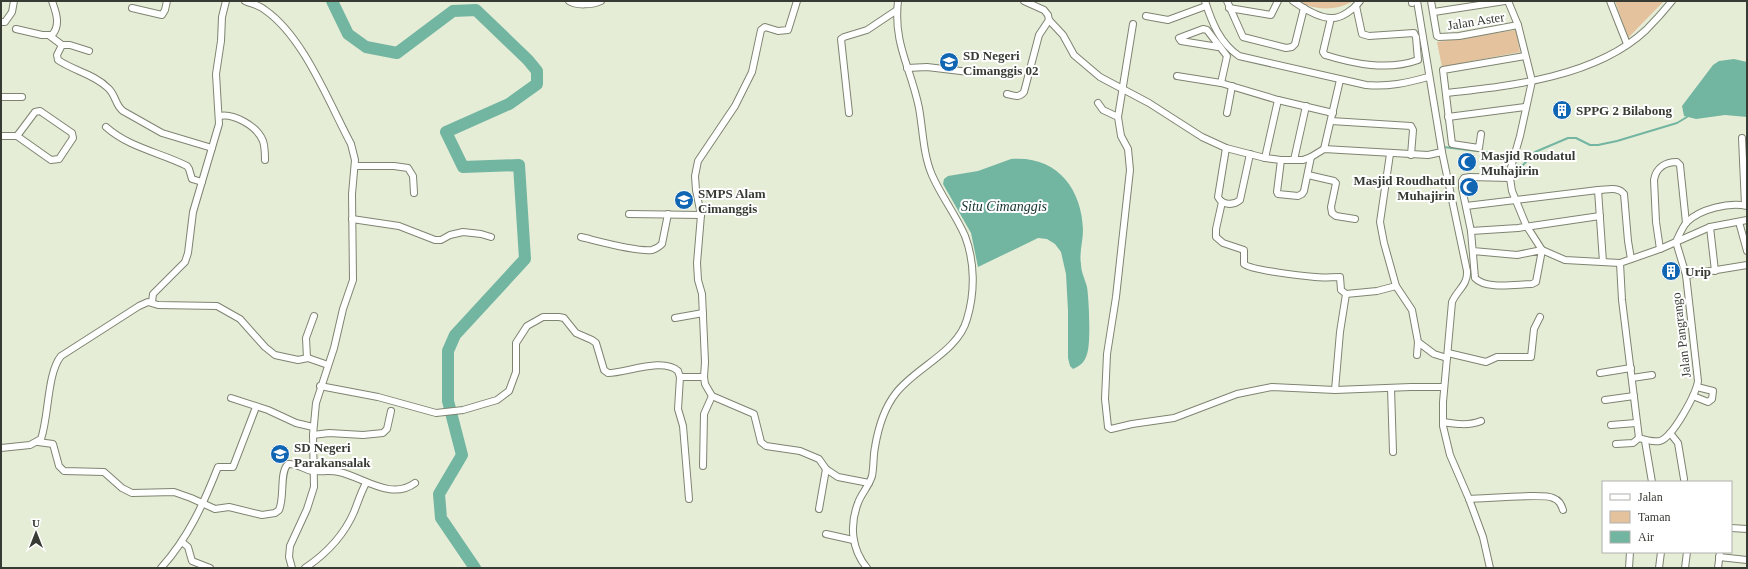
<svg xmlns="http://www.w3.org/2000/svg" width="1748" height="569" font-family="Georgia,serif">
<rect width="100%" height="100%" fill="#e6edd7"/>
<g fill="#e4c29e">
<path d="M1297 1H1354C1335 11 1317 11 1297 1Z"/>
<path d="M1615 1H1664L1628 38Z"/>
<path d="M1516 30 1520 52 1442 67 1437 42Z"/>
</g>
<g fill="#72b5a1">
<path d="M1734 59 1747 62V117L1725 115 1696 119 1684 116 1682 106 1713 65 1719 61Z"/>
<path d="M1011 159C1056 155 1082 188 1083 230 1083 241 1079 253 1081 264 1081 272 1085 279 1087 287 1089 299 1091 344 1087 354 1085 362 1080 366 1073 369L1070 366 1068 358V311L1066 274 1061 252 1055 244 1047 239 1038 238 978 267 971 233 943 184 944 179 948 176 978 171Z"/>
</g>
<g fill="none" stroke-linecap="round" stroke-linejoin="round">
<g stroke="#72b5a1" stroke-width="2">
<path d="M1443 147 1486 152 1511 159"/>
<path d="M1515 165H1523L1535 152 1568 138H1576L1590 145H1598L1617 141 1677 123 1687 117"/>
</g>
<path stroke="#72b5a1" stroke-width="12" d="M332 1 348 34 366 47 397 53 453 11 476 10 528 60 537 71V84L509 104 446 132 463 167 519 165 525 259 455 335 448 351V401L462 455 439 494 441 518 475 568"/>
<g stroke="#7e8471" stroke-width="8">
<g id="street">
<path d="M245 1C252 4 259 5 265 10 304 37 329 103 351 144L355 160 352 194 353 280 343 309 334 348 316 403 313 435 314 487 307 509 290 546 289 557 292 568"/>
<path d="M569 1C576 6 593 5 601 1"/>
<path d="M797 1 788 30 778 31 765 27 761 30 752 72 735 106 698 161 695 176 696 190 701 215 697 263 698 280 702 294 705 362 704 377 705 384 712 396 754 414 761 442 766 446 800 451 819 459 826 469 838 477 869 483"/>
<path d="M1024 1 1044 10 1048 15 1049 20 1063 35 1074 55 1100 77 1149 103 1202 137 1226 148 1265 158 1281 160H1303L1311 157 1324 149 1428 155 1442 152"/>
<path d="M1205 1C1212 23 1220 43 1239 56L1366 85C1388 87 1407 83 1428 77"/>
<path d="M1227 1 1243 37 1286 48 1292 47 1295 44 1304 8"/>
<path d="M1293 1C1303 8 1319 18 1331 18 1341 19 1354 9 1360 1"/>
<path d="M1412 1V3"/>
<path d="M1417 1 1442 152 1467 271C1468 285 1457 290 1452 302L1443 402V426L1450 455 1469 499 1483 537 1490 568"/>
<path d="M1431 1 1437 36 1439 37 1459 36 1518 25"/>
<path d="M1508 1 1518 25 1532 81 1520 136 1510 171V178L1512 191 1526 225 1542 250 1565 260 1620 263 1660 249 1710 227 1747 220"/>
<path d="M1610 1 1627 44"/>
<path d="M132 8 162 15 165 10 167 1"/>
<path d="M1229 8 1271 15 1278 1"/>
<path d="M1434 12 1505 1"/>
<path d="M1146 16 1168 20 1206 6"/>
<path d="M1331 18 1323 52 1325 55C1354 64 1388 71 1418 60L1416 37 1414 33 1369 36 1362 34 1356 6"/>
<path d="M1 22H5L12 12 14 1"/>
<path d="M1133 24 1118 117 1121 136 1128 149 1130 170 1116 297 1107 354 1105 399 1108 427 1111 429 1132 424 1174 418 1237 394 1272 387 1335 390 1411 387H1444"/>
<path d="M16 29 42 35H52C61 25 56 12 52 1"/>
<path d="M50 36 62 45H70L89 51"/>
<path d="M62 45 57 55 58 60C74 71 94 74 108 88 116 95 115 105 123 111L162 133 212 148"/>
<path d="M1218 47 1181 41 1179 38 1203 29 1207 30 1227 56 1221 83"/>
<path d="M907 68 927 67 969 72 996 71"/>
<path d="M1177 76 1221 83 1278 100 1333 113"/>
<path d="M1446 93C1511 86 1596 77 1646 30 1655 21 1664 11 1672 1"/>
<path d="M1007 94C1015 96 1019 98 1024 92L1039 35 1049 20"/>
<path d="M1 97H22"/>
<path d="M1098 103 1103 110 1118 117"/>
<path d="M849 113 841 39 844 37 867 30 897 10"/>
<path d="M1227 113 1232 86"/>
<path d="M219 116C234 113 257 126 263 141 265 147 265 154 265 160"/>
<path d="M1448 117 1525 107"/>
<path d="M1331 121 1411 126 1413 130 1411 155"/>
<path d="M106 127C130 148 159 152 187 166L189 169 192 179 202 182"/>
<path d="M1481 134 1479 148 1452 144 1443 70 1525 56"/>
<path d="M1 136H17L51 160 59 159 73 138 72 133 40 111 35 112 17 136"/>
<path d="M1742 138 1745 205"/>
<path d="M1226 148 1218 197C1222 205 1233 206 1240 200L1250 154"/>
<path d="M1324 149 1340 80"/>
<path d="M1390 154 1380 222 1384 243 1396 286 1412 310 1418 342 1434 354 1447 358"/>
<path d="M1265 158 1278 100"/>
<path d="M1281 160 1277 192 1278 194 1298 196 1302 194 1304 191 1311 157"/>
<path d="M1294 160 1306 106"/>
<path d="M355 166H394L408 168 413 176 414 193"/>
<path d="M1308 175 1334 181 1336 183 1331 207 1332 213 1336 216 1355 219"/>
<path d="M1598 190 1603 262"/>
<path d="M1222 202 1216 229V237L1223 243 1244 250V264C1250 270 1303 276 1315 277 1323 278 1331 277 1340 277L1341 290 1346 294 1377 291 1396 286"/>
<path d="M1466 206 1598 190C1607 190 1618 186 1624 194L1628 241 1631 259"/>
<path d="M629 214 701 215"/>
<path d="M352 219 399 226 435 240H441L450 235 463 232 481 234 491 237"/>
<path d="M1739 222 1747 251"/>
<path d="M1710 227 1715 271"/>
<path d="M1471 231 1518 228 1600 216"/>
<path d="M581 237C598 241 636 252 652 250 656 249 659 247 662 244L668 214"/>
<path d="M1660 249 1656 222 1654 180C1656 168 1665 162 1677 162L1680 165 1686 223"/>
<path d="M1473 251 1517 255 1542 250 1536 282 1532 284C1517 284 1486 290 1475 278L1471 231 1462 188V181L1464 178 1470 177 1510 178"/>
<path d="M1620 263 1622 300 1639 438"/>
<path d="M1686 275 1747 265"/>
<path d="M152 302 153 294 185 262 188 253 193 212 219 124 216 74 221 41 222 17 226 1"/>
<path d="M675 318 703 313"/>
<path d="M1448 353 1486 362 1497 357H1531L1534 329 1540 317"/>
<path d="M1417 355 1418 342"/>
<path d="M307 358 306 338 314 316"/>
<path d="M1600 373 1631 368"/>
<path d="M1632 378 1652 375"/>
<path d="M320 386 378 397 436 413 463 410 497 400 509 391 516 372V343L527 326 543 317H559L564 318 576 333 592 340 596 343 604 370 608 373C626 373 663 357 678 371L680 377"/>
<path d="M1391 388 1393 452"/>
<path d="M1335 390 1340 332 1346 294"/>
<path d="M1693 396 1708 402 1712 399 1713 391 1697 387"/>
<path d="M231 398 268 410 296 423 313 427"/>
<path d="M1605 400 1634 396"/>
<path d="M1443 422C1455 424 1469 426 1481 421"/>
<path d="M1611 425 1636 423"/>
<path d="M1670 433 1678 443 1684 479"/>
<path d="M313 435 329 433 363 435 383 433 387 429 391 411"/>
<path d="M1639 438C1645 440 1653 442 1660 441 1673 437 1696 394 1698 381L1686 275 1676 242C1679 236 1682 227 1687 222 1700 209 1729 202 1747 206"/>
<path d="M1645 441 1652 482"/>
<path d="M38 442 53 444 59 466 64 471 104 472 122 488 132 493 174 492 191 498 215 509 229 507 262 515 275 513 279 510C285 497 279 473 288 464 296 463 303 469 312 471 321 472 330 470 339 472 363 477 391 501 415 483"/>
<path d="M1616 444 1633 443 1639 438"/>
<path d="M1 448 30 445 41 439C49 416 47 373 61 356L139 306 148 302 158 305 217 306 240 319 265 347 275 355 298 360 308 358 328 365"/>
<path d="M703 466 704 414 712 396"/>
<path d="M689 499 683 426 678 409 680 377H704"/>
<path d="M1469 499C1485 499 1544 493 1553 498 1559 500 1561 504 1563 510"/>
<path d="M819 509 826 469"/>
<path d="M1731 528 1747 529"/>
<path d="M826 534 853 540"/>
<path d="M182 542 188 547 192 561 210 568"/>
<path d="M1719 557 1747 560"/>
<path d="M161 568C188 538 203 505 218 467H233L256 407"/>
<path d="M305 568C326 554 344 535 354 512 358 502 361 492 366 483"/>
<path d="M867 568C852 550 849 526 858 503 861 494 869 486 872 476 874 466 873 457 875 447 878 429 885 407 896 393 916 367 958 352 967 319 975 293 975 262 965 236 956 215 941 196 932 175 923 154 923 130 919 108 911 68 893 44 898 1"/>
<path d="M1629 568 1630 552"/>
<path d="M1659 568 1661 552"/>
<path d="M1685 568 1687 552"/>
<path d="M1718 568 1720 552"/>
</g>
</g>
<use href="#street" stroke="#fff" stroke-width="6"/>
</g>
<defs>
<g id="school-disc" transform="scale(1)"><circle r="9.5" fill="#1166b4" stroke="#fff"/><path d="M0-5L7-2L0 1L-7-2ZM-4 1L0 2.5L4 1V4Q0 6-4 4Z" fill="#fff"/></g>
<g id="building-disc" transform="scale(1)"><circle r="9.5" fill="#1166b4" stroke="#fff"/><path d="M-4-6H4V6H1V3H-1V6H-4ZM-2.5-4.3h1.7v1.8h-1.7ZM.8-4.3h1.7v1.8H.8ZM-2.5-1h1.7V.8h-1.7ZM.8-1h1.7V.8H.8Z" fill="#fff"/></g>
<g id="mosque-disc" transform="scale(1)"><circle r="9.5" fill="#1166b4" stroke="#fff"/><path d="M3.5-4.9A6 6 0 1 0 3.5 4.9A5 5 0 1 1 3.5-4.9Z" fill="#fff"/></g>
</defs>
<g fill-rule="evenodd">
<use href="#school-disc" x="949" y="62"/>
<use href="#building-disc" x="1562" y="110"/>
<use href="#mosque-disc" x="1467" y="162"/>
<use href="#mosque-disc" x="1469" y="187"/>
<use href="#school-disc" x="684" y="200"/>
<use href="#building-disc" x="1671" y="271"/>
<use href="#school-disc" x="280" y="454"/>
</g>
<g text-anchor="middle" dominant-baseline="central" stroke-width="4" stroke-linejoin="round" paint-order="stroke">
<g font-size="13" fill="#383b33" stroke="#fff">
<text transform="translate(1476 21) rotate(-9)">Jalan Aster</text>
<text transform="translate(1681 335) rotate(-97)">Jalan Pangrango</text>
</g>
<g font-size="13" font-weight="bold" fill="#383b33" stroke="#fff" text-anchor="start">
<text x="963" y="55">SD Negeri<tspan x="963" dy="15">Cimanggis 02</tspan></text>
<text x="1576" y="110">SPPG 2 Bilabong</text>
<text x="1481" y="155">Masjid Roudatul<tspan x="1481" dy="15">Muhajirin</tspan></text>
<text x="1455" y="180" text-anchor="end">Masjid Roudhatul<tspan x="1455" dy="15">Muhajirin</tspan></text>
<text x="698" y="193">SMPS Alam<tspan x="698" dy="15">Cimanggis</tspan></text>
<text x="1685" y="271">Urip</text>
<text x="294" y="447">SD Negeri<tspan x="294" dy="15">Parakansalak</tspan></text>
</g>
<g font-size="14" font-style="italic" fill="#13342b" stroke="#fff">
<text x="1004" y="206">Situ Cimanggis</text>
</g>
</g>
<rect width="1748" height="569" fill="none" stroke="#383b33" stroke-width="4"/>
<rect x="1602" y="481" width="130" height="72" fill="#ffffff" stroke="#afb1ad"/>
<rect x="1610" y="494" width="20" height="6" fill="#ffffff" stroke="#afb1ad"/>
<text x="1638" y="501" font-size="12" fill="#383b33">Jalan</text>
<rect x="1610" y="511" width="20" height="12" fill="#e4c29e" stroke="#afb1ad"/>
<text x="1638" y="521" font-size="12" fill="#383b33">Taman</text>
<rect x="1610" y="531" width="20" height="12" fill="#72b5a1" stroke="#afb1ad"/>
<text x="1638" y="541" font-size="12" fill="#383b33">Air</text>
<g transform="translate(36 533)" stroke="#ffffff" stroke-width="3" paint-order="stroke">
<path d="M0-3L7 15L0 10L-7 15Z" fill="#383b33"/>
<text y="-6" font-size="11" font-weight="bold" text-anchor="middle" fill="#383b33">U</text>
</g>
</svg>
